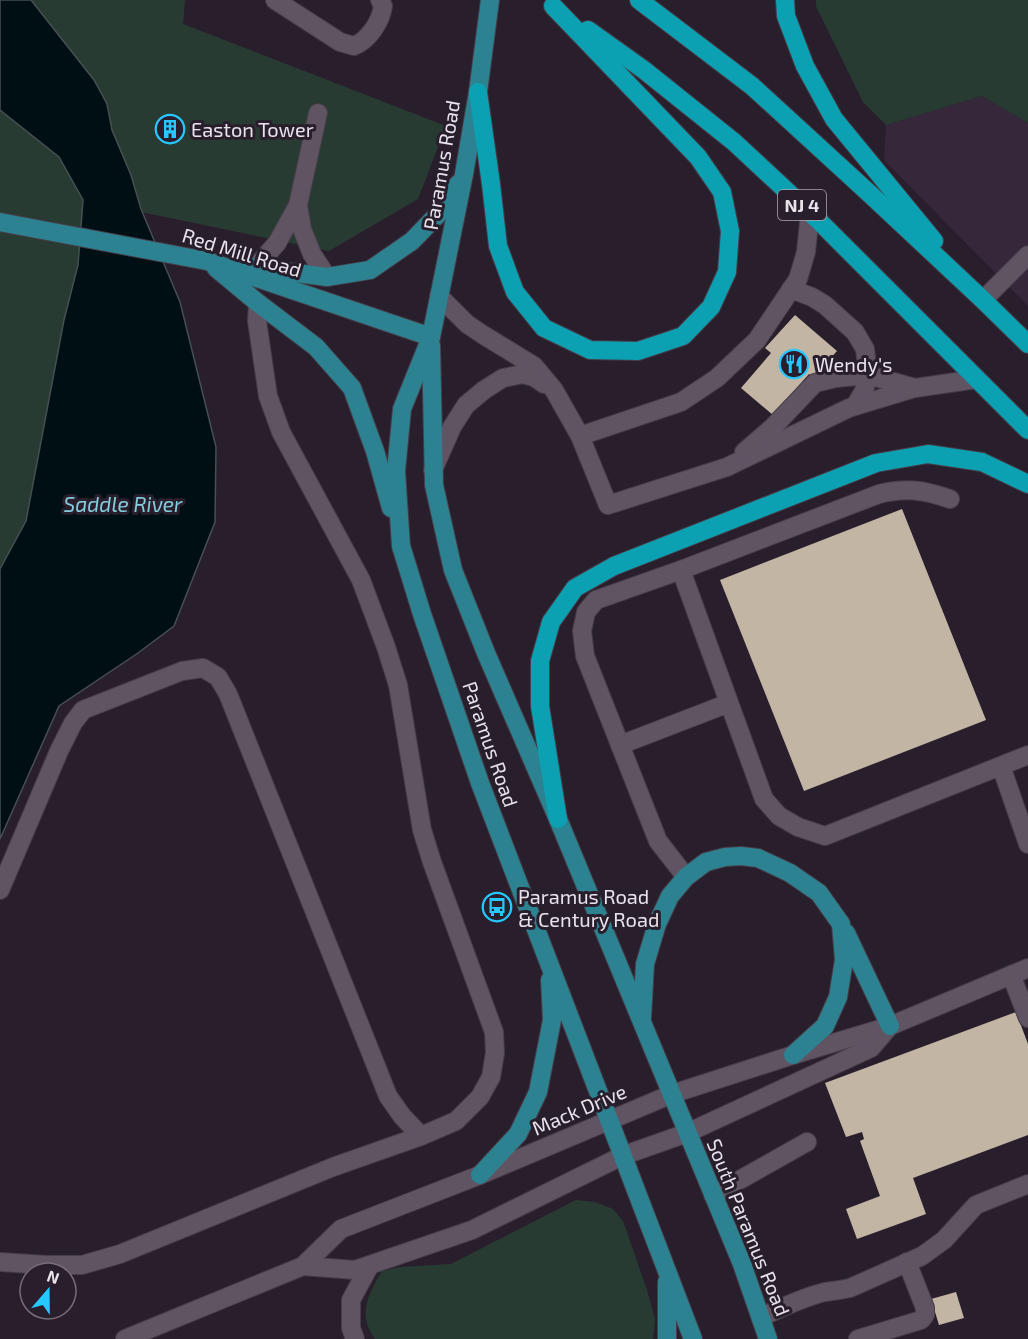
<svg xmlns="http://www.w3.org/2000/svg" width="1028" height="1339" font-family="'Exo 2',sans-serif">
<rect width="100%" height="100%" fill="#291f2c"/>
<path fill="#36283a" d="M982 96 1028 123V306L884 160 886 125Z"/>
<g fill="#283b32">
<path d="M0 0H185L183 24 446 126 418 199 329 251 83 200 78 265 64 320 26 521 0 569Z"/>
<path d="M816 0H1028V123L982 96 886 125 863 102 816 6Z"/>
<path d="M576 1200 595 1202 613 1209 623 1221 647 1290 655 1319 653 1339H375C357 1314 368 1295 382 1271L400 1267 451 1264Z"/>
</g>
<path fill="#000f13" stroke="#464f54" stroke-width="1.5" d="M0 0H31L94 80 107 104 112 130 131 175 141 209 180 302 216 447 215 522 174 626 138 653 59 706 0 839V569L26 521 64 320 78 265 83 200 59 157 0 110Z"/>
<g fill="#c3b5a4">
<path d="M162 118 179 120 177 140 160 138Z"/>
<path d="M795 315 837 351 813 378 809 374 773 415 741 388 771 353 765 348Z"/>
<path d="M902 509 986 720 804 791 720 580Z"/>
<path d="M1016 1012 1028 1044V1135L913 1178 926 1214 857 1239 846 1209 880 1196 860 1141 864 1139 862 1132 846 1137 825 1083Z"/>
<path d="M956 1292 964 1318 939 1325 931 1299Z"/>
</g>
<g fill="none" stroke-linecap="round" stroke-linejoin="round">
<g stroke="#453d48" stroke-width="20">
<g id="minor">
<path d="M275 0 340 42 354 46C369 40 381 21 383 6L380 0"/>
<path d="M298 205 302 229 312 254 327 277"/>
<path d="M255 268 277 243 298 205 318 113"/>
<path d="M791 289 812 297 825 305 855 332 865 349 868 375 864 391 855 406"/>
<path d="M439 296 467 324 485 336 534 366 554 390 580 436 608 505 727 467 849 408 915 388 977 379"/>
<path d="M983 300 1028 255"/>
<path d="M580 436 681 402 717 378 757 340 798 279 806 252 810 213"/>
<path d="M744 452 773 427 815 383 836 378 868 375 915 388"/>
<path d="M433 470 452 427 466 405 484 390 503 378 523 374 534 377 544 384"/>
<path d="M950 499C924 490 905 487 879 494L681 570 764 799 779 816 798 827 825 836 1028 755"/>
<path d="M681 570 596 600 586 612 582 631 585 656 658 841 686 877"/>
<path d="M620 745 729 703"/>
<path d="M1001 766 1028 844"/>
<path d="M0 890 59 751 73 723 83 710 182 671 203 668 218 677 228 694 388 1096 402 1116 421 1136"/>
<path d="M1011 975 1028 1018"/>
<path d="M713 1195 807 1142"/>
<path d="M0 1262 47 1265H82L120 1254 333 1167 421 1136 456 1121 480 1097 491 1077 495 1053 494 1032 432 862 422 830 398 685 386 647 361 580 281 432 268 396 257 321 258 303"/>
<path d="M303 1266 355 1270 472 1230 622 1156 687 1133 871 1048 889 1027"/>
<path d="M761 1317C782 1308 803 1297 825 1292 834 1291 841 1290 850 1288L922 1256 944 1240 976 1205 1028 1184"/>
<path d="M125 1339 303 1266 341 1229 480 1175 672 1094 793 1055 890 1026 1028 968"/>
<path d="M355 1339 351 1328V1300L370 1265"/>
<path d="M858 1339 921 1320 925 1315V1308L907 1262"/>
</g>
</g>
<g stroke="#453d48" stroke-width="20">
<g id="major">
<path d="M490 0 478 92 464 174 431 337 402 409 396 471 401 546 422 614 480 783 693 1339"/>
<path d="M0 222 207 261 431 337"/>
<path d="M251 267 327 277 370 270 412 241 441 211 458 184"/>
<path d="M216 268 258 303 316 347 352 388 375 451 391 508"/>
<path d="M431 345 434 485 453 570 486 653 558 819 742 1264 768 1339"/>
<path d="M846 933 890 1026"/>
<path d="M642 1018 645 964 657 924 670 896 686 877 706 862 725 857 741 856 758 858 790 873 819 893 841 924 844 960 838 997 825 1026 793 1055"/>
<path d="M480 1175 518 1134 538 1092 552 1020 550 980"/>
<path d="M667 1282V1339"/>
</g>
</g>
<g stroke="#453d48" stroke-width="20">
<g id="highway">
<path d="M639 0 752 86 871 195 983 300 1028 344"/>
<path d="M785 0 786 16 805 66 834 119 934 241"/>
<path d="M588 30 644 70 734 142 819 221 1028 430"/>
<path d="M478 92 491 184 498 246 515 292 544 328 590 350 638 351 683 336 711 307 727 272 730 231 722 192 698 157 553 6"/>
<path d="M558 819 540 706V661L551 622 575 588 614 566 876 463 928 454 982 462 1028 484"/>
</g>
</g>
<use href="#minor" stroke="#605463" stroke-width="18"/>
<use href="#major" stroke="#2d8292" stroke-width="18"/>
<use href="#highway" stroke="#0ba1b2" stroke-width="18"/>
</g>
<defs>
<g id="building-ring" transform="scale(1.5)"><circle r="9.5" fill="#291f2c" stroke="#27c8ff" stroke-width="1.5"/><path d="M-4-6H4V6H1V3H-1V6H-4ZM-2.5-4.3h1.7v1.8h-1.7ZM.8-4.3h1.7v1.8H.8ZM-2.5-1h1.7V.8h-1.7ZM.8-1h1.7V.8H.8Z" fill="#27c8ff"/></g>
<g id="restaurant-ring" transform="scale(1.5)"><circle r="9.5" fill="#291f2c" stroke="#27c8ff" stroke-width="1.5"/><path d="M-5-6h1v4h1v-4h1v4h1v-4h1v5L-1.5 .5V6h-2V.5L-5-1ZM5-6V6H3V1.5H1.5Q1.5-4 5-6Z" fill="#27c8ff"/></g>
<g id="bus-ring" transform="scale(1.5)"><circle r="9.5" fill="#291f2c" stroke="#27c8ff" stroke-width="1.5"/><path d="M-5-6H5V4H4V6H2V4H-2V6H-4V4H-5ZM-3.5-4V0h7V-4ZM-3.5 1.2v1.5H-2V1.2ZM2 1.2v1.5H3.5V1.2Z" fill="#27c8ff"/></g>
</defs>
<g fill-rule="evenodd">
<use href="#building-ring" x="170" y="129"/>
<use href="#restaurant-ring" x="794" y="364"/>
<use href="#bus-ring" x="497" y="907"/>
</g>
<g text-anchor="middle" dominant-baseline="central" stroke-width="6" stroke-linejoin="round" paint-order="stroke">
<rect fill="#291f2c" stroke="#b0a8b2" stroke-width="1.5" x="778" y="190" width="48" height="30" rx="4.5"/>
<g font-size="18" font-weight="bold" fill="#eae3ec">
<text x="802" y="205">NJ 4</text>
</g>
<g font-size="20" fill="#eae3ec" stroke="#291f2c" text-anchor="start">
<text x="191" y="129">Easton Tower</text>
<text x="815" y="364">Wendy's</text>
<text x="518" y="896">Paramus Road<tspan x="518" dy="23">&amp; Century Road</tspan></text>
</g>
<g font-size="20" fill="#eae3ec" stroke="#291f2c">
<text transform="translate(441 165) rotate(-80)">Paramus Road</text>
<text transform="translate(242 252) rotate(17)">Red Mill Road</text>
<text transform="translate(491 744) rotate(71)">Paramus Road</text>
<text transform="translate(579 1109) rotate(-23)">Mack Drive</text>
<text transform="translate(749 1227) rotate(68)">South Paramus Road</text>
</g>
<g font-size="21" font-style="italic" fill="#84cddd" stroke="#291f2c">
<text x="123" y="503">Saddle River</text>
</g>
</g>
<g transform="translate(48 1291) rotate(20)"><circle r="28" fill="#291f2c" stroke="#766d79" stroke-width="1.5"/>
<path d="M0-4.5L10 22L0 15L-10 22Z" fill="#27c8ff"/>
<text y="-9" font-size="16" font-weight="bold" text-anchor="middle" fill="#eae3ec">N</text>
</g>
</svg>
